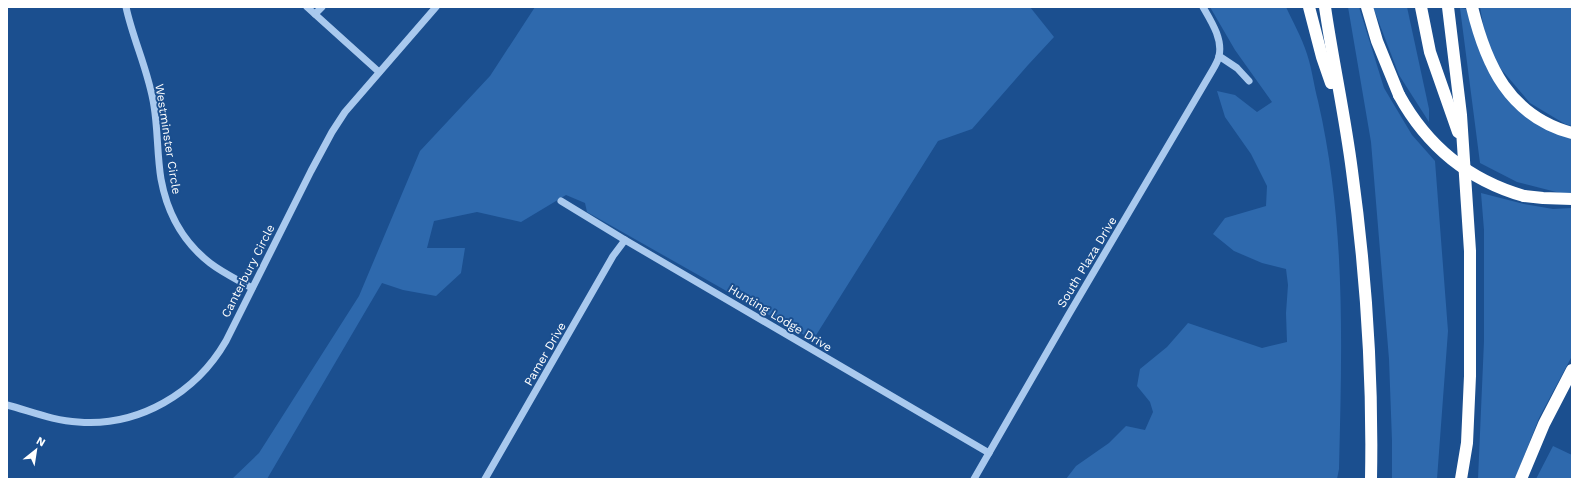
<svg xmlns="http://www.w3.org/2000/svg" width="1579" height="486" font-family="'Work Sans',sans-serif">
<rect width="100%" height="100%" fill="#1b4f8f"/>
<g fill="#2e69ad">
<path d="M535 7H1030L1054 37 1028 65 972 129 938 141 813 340 587 212 585 203 566 195 521 222 477 212 434 221 427 248H465L461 273 436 296 403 290 382 283 267 479H232L259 453 359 296 420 151 490 76Z"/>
<path d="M1210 7H1286C1293 22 1302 38 1307 54 1312 69 1314 86 1318 101 1346 223 1342 345 1339 469L1337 479H1066L1076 466 1109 443 1126 426 1145 430 1153 412 1150 402 1137 386 1140 369 1167 347 1188 323 1262 348 1287 342 1286 313 1288 285 1286 269 1262 263 1234 251 1213 234 1225 218 1266 206 1267 186 1251 154 1225 117 1217 91 1235 95 1257 112 1272 102 1235 50Z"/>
<path d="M1348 7H1359L1384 88 1412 135 1435 161 1448 331 1437 479H1392V441L1389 359 1371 142Z"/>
<path d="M1373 7H1407L1429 109V122L1399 75Z"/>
<path d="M1480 7H1572V126L1565 124 1530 103 1495 62 1484 29Z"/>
<path d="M1460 8 1466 9 1486 67 1514 107 1572 138V193L1564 194 1517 182 1480 163Z"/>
<path d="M1481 193 1524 204 1553 209 1572 208V356L1539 418 1515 479H1478L1484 341V230Z"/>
<path d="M1553 446 1572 455V479H1536Z"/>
</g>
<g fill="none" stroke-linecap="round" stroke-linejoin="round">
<g stroke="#a9c9ee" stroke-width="7">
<path d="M126 7C133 40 149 72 154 106 158 130 157 155 161 179 167 212 183 242 210 263 223 273 238 280 252 288"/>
<path d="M307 7 379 72"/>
<path d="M315 14 322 7"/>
<path d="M1219 56 1237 68 1249 81"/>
<path d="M561 201 625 240 989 453"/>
<path d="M7 405C30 411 54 421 78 422 139 427 196 393 226 341L311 171 332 132 345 112 436 7"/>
<path d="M485 479 613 256 625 240"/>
<path d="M974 479 1069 314 1212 71C1215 66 1218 61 1219 56 1223 39 1211 21 1203 7"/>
</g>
<g stroke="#fff" stroke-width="12">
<path d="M1309 7 1322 57 1331 83"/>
<path d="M1325 7C1333 62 1345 116 1352 171 1366 273 1373 376 1371 479"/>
<path d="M1367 7 1377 41 1399 95"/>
<path d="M1421 7 1430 52 1458 132"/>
<path d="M1448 7 1461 115 1470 251V376L1467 443 1461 479"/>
<path d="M1472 7C1486 65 1509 116 1572 133"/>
<path d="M1524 196 1543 198 1572 199"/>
<path d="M1521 479 1544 424 1572 370"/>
</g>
<path stroke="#fff" stroke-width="12" d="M1399 95C1427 146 1468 180 1524 196"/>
</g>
<g text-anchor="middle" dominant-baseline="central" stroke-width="4" stroke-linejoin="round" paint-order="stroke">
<g font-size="12" fill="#fff" stroke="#1b4f8f">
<text transform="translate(168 139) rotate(81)">Westminster Circle</text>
<text transform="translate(1087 262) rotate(-59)">South Plaza Drive</text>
<text transform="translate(248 271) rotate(-63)">Canterbury Circle</text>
<text transform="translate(780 318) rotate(31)">Hunting Lodge Drive</text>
<text transform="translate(545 354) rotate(-60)">Pamer Drive</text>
</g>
</g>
<rect width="1579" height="486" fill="none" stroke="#ffffff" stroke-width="16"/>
<g transform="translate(36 450) rotate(30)" stroke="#1b4f8f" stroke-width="3" paint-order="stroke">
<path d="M0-3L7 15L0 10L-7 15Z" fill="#ffffff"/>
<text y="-6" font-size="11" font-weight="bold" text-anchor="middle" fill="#ffffff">N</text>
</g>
</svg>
